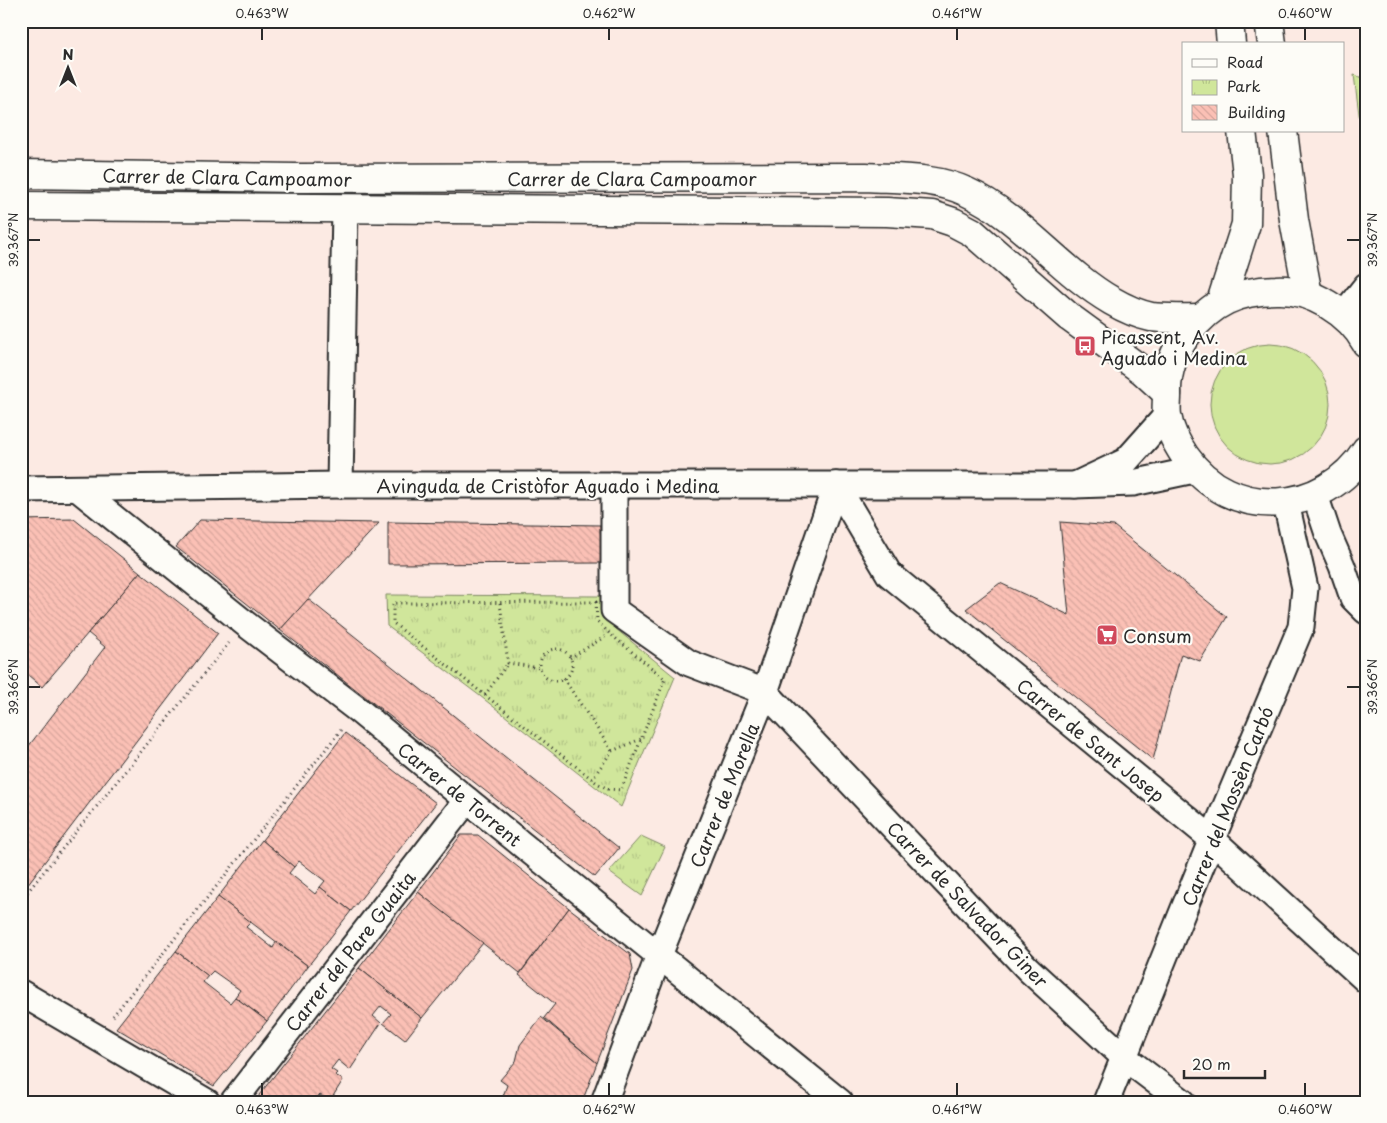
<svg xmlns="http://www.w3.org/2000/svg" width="1387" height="1123" font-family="'Playpen Sans',sans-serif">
<defs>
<pattern id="park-tufts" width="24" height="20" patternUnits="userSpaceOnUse" patternTransform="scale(1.25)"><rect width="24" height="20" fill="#d0e69b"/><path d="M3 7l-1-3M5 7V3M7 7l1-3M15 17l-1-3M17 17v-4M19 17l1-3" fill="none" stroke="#b3c586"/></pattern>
<pattern id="building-back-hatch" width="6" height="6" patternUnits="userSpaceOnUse" patternTransform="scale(1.25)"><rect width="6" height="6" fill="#fbc0b5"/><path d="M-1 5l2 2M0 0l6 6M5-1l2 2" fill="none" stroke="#d7a59c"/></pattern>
</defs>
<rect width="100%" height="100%" fill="#fceae3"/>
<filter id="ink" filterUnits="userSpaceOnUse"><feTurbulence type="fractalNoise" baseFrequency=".02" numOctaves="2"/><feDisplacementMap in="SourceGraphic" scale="10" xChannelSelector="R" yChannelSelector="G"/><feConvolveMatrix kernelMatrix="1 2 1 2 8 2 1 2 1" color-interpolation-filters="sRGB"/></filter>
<g filter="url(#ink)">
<g fill="#d0e69b" stroke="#7e8863">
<path d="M1354 75 1366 79V169Z"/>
<circle cx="1270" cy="404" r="60"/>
</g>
<g fill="url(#park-tufts)" stroke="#7e8863">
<path d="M386 595 601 596 602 615 616 629 675 677 621 807 480 696 387 626Z"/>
<path d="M641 836 665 847 642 896 609 872Z"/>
</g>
<g fill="url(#building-back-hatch)" stroke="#2b2b2b">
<path d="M74 519 140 572 42 687 21 669V520Z"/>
<path d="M200 520 379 523 280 630 176 547Z"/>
<path d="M388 522 600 525 602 563 388 564Z"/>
<path d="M1060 522 1114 526 1227 617 1200 661 1181 654 1153 760 966 609 1000 583 1069 615Z"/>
<path d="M140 572 218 633 21 893V756L105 647 88 633Z"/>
<path d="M308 599 619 848 595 877 280 630Z"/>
<path d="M345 733 436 803 351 911 320 887 325 881 299 861 294 867 262 840Z"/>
<path d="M461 835H478L569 908 520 973 418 892Z"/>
<path d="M262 840 294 867 289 873 315 894 320 887 351 911 308 966 218 897Z"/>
<path d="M418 892 483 943 422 1018 359 968Z"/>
<path d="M218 897 251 922 246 927 273 948 276 942 308 966 267 1021 235 997 240 990 213 971 208 976 176 951Z"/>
<path d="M569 908 630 954 633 970 597 1063 544 1018 555 1004 519 975Z"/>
<path d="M176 951 208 976 203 982 230 1003 235 997 267 1021 214 1086 116 1028Z"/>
<path d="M359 968 422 1018 405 1040 383 1023 391 1014 381 1006 373 1016 381 1023 350 1070 338 1060 331 1069 337 1073 335 1075 343 1080 330 1101 320 1095 314 1102H260L259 1095Z"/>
<path d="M541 1017 597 1063 582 1102H501L507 1085 500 1080 516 1061 520 1045Z"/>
</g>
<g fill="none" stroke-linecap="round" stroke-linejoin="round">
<g stroke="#2b2b2b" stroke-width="29">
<g id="street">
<path d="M1343 315 1366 286"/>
<path d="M1167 415 1126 461 1075 485 1133 483 1194 470"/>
<path d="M340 485 345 208"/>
<path d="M614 485V610L689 663 765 692 1028 969 1125 1058 1183 1102"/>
<path d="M836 485 889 574 1212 839 1366 980"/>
<path d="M21 489 340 485H1075"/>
<path d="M78 489 247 625 358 710 467 800 840 1102"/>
<path d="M1315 495 1328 534 1342 566 1353 598 1366 611"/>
<path d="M21 993 207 1102"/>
<path d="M233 1102 467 800"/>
<path d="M604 1102 659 955 765 692 836 485"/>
<path d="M1106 1102 1212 839 1301 627 1305 588 1286 503"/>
</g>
</g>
<g stroke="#2b2b2b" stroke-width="31">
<g id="secondary">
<path d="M1229 21 1231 44"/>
<path d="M1269 21 1272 44"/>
<path d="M1283 131 1294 220 1308 295"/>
<path d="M21 174 295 178 866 177C901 179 935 177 967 192 1020 216 1060 271 1112 301 1124 308 1137 314 1151 317 1167 319 1184 318 1200 318"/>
<path d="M21 206 887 212 932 215 953 222 972 232 1069 317 1143 371 1167 393"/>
<path d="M1221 302 1246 224 1247 174 1242 131"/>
<path d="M1366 343C1350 313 1310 288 1276 290 1237 291 1212 302 1188 333 1174 351 1166 373 1167 396 1167 402 1166 409 1167 415 1169 430 1177 444 1185 456 1231 522 1324 516 1366 450"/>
</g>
</g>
<g stroke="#2b2b2b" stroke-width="3" stroke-dasharray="1 4" stroke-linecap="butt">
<path d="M596 602 597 621 609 633 665 679 621 790 608 789 597 783 393 623V603Z"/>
<path d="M500 603 508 663 540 668"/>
<circle cx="556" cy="665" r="16"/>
<path d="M570 658 606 636"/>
<path d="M564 679 612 751 592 779"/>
<path d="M485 695 508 663"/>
<path d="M612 751 641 739"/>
<path d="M21 900 229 643"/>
<path d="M113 1016 341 730"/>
</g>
<use href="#street" stroke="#fdfcf7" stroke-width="25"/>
<use href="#secondary" stroke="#fdfcf7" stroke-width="28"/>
</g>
</g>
<path fill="none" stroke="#2b2b2b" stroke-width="2" d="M262 28V40M609 28V40M957 28V40M1305 28V40M28 240H40M1347 240H1360M28 687H40M1347 687H1360M262 1083V1096M609 1083V1096M957 1083V1096M1305 1083V1096"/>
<defs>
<g id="bus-square" transform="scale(1.125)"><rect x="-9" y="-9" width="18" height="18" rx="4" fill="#d1495b" stroke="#fdfcf7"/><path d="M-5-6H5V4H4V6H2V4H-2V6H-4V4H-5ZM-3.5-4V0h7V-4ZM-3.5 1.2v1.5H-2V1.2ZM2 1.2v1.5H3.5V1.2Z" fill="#fff"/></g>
<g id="supermarket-square" transform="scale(1.125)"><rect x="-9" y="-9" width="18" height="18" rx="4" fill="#d1495b" stroke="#fdfcf7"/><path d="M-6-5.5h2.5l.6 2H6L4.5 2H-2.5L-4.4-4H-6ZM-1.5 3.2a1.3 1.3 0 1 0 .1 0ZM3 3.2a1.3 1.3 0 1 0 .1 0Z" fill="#fff"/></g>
</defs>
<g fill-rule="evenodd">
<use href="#bus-square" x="1085" y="346"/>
<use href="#supermarket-square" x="1107" y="635"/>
</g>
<g text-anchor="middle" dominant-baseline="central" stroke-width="4.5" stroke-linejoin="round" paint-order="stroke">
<g font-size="18" fill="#2b2b2b" stroke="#fdfcf7">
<text transform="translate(227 177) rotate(1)">Carrer de Clara Campoamor</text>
<text x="632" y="178">Carrer de Clara Campoamor</text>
<text x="548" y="485">Avinguda de Cristòfor Aguado i Medina</text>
<text transform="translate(1091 740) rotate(39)">Carrer de Sant Josep</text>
<text transform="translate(460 794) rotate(39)">Carrer de Torrent</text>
<text transform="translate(724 795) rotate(-68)">Carrer de Morella</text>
<text transform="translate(1227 806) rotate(-68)">Carrer del Mossèn Carbó</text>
<text transform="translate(968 904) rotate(46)">Carrer de Salvador Giner</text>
<text transform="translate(350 951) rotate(-52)">Carrer del Pare Guaita</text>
</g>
<g font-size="18" fill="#2b2b2b" stroke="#fdfcf7" text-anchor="start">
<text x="1101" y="336">Picassent, Av.<tspan x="1101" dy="21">Aguado i Medina</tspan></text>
<text x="1123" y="635">Consum</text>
</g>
</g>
<rect width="1387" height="1123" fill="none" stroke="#fdfcf7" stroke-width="55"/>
<rect x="1182" y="42" width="162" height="90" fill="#fdfcf7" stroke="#a9a8a5"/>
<rect x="1192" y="59" width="25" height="8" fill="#fdfcf7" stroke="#a9a8a5"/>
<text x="1227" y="68" font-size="15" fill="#2b2b2b">Road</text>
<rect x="1192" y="80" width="25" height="15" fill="url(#park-tufts)" stroke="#a9a8a5"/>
<text x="1227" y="92" font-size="15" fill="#2b2b2b">Park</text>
<rect x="1192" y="105" width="25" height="15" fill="url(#building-back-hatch)" stroke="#a9a8a5"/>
<text x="1227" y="118" font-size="15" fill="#2b2b2b">Building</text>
<g transform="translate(68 68)" stroke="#fdfcf7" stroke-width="4" paint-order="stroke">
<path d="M0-4L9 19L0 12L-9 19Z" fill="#2b2b2b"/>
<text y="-8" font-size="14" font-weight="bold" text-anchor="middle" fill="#2b2b2b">N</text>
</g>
<path d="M1184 1070v8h81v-8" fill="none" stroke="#2b2b2b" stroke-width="2.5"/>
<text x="1192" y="1070" font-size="15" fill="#2b2b2b" stroke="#fdfcf7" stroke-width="4" paint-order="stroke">20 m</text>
<rect x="28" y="28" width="1332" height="1068" fill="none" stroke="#2b2b2b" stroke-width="2"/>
<g font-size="12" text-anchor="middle" fill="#2b2b2b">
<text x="262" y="18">0.463°W</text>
<text x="609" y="18">0.462°W</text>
<text x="957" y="18">0.461°W</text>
<text x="1305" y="18">0.460°W</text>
<text transform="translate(14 240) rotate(-90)" y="4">39.367°N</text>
<text transform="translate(1373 240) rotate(-90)" y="4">39.367°N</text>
<text transform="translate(14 687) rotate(-90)" y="4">39.366°N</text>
<text transform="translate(1373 687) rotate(-90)" y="4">39.366°N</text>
<text x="262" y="1114">0.463°W</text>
<text x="609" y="1114">0.462°W</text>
<text x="957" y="1114">0.461°W</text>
<text x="1305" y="1114">0.460°W</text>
</g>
</svg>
